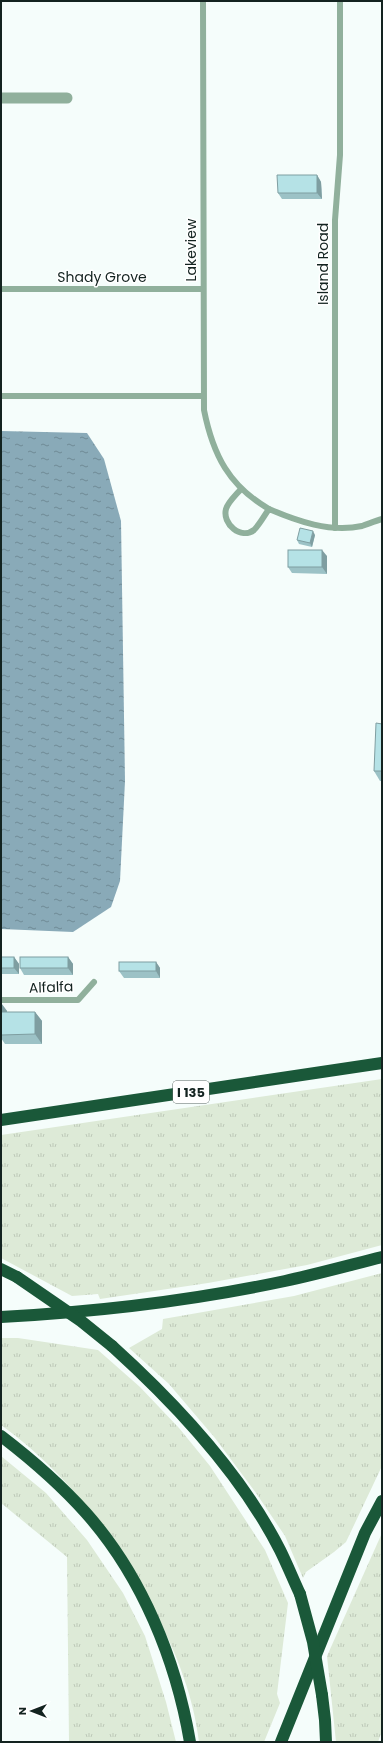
<svg xmlns="http://www.w3.org/2000/svg" width="383" height="1743" font-family="Poppins,sans-serif">
<defs>
<pattern id="grass-tufts" width="24" height="20" patternUnits="userSpaceOnUse"><rect width="24" height="20" fill="#ddead7"/><path d="M3 7l-1-3M5 7V3M7 7l1-3M15 17l-1-3M17 17v-4M19 17l1-3" fill="none" stroke="#bdc8b8"/></pattern>
<pattern id="water-ripples" width="26" height="14" patternUnits="userSpaceOnUse"><rect width="26" height="14" fill="#89aab8"/><path d="M2 4q2-2 4 0t4 0M15 11q2-2 4 0t4 0" fill="none" stroke="#6f8a95"/></pattern>
</defs>
<rect width="100%" height="100%" fill="#f5fdfb"/>
<g fill="url(#grass-tufts)">
<path d="M382 1079V1245L307 1265 208 1283 100 1299 98 1294 72 1296 1 1258V1135Z"/>
<path d="M382 1273V1466L346 1542 334 1552 306 1572 303 1578 285 1536 256 1493 215 1438 169 1384 129 1348 162 1329 163 1319 294 1296Z"/>
<path d="M1 1338H18L98 1350 140 1387 179 1428 210 1466 265 1550 288 1603 277 1694 280 1703 264 1742H199C193 1691 172 1642 147 1597 138 1581 130 1565 120 1549 115 1541 108 1533 102 1525 73 1488 39 1452 1 1425Z"/>
<path d="M1 1456 46 1493 87 1540 123 1593 145 1636 166 1702 176 1742H69L67 1557 1 1503Z"/>
<path d="M382 1533V1731L378 1742H336L327 1656Z"/>
</g>
<path fill="url(#water-ripples)" d="M1 431 87 433 104 459 121 521 125 781 120 881 111 907 73 932 1 929Z"/>
<g fill="none" stroke-linecap="round" stroke-linejoin="round">
<g stroke="#90b09c" stroke-width="6">
<path d="M203 1 204 410C213 455 229 486 269 509"/>
<path d="M1 289H203"/>
<path d="M1 396H203"/>
<path d="M241 489C236 495 228 502 226 509 222 524 241 540 254 530 260 524 264 516 269 509 297 521 330 533 362 526 368 524 375 521 382 519"/>
<path d="M335 528V220L340 155V1"/>
<path d="M1 1000H78L94 982"/>
</g>
<path stroke="#90b09c" stroke-width="11" d="M1 98H67"/>
<g stroke="#1a5839" stroke-width="12">
<path d="M1 1120 382 1063"/>
<path d="M1 1269 17 1277"/>
<path d="M1 1317C96 1312 191 1301 285 1281 317 1274 350 1265 382 1257"/>
<path d="M112 1346C175 1403 241 1473 280 1550 287 1564 293 1579 300 1594"/>
<path d="M1 1436C31 1459 60 1484 86 1513 142 1576 176 1660 190 1742"/>
<path d="M322 1695 325 1720 326 1742"/>
<path d="M281 1742 365 1533 382 1501"/>
</g>
<g stroke="#1a5839" stroke-width="12">
<path d="M17 1277 81 1321 112 1346"/>
<path d="M300 1594 313 1642 322 1695"/>
</g>
</g>
<g fill="#9cc2c6">
<path d="M317 175 321 182 322 199H282L278 193Z"/>
<path d="M315 535 312 547 299 544 297 540Z"/>
<path d="M327 556V574L292 573 288 567Z"/>
<path d="M382 724V781H380L374 771Z"/>
<path d="M1 957H14L19 964V974H1Z"/>
<path d="M68 957 73 964V975H24L20 968Z"/>
<path d="M156 962 160 968V978H124L119 971Z"/>
<path d="M1 1003 7 1011V1012H35L42 1021V1044H5L1 1038Z"/>
</g>
<g fill="#7f9ea1">
<path d="M317 175 321 182 322 199 317 193Z"/>
<path d="M313 531 315 535 312 547 310 543Z"/>
<path d="M322 550 327 556V574L322 567Z"/>
<path d="M14 957 19 964V974L14 968Z"/>
<path d="M68 957 73 964V975L68 968Z"/>
<path d="M156 962 160 968V978L156 971Z"/>
<path d="M1 1003 7 1011V1021L1 1013Z"/>
<path d="M35 1012 42 1021V1044L35 1034Z"/>
</g>
<g fill="#b5e2e6" stroke="#7f9ea1">
<path d="M277 175H317V193H278Z"/>
<path d="M300 528 313 531 310 543 297 540Z"/>
<rect x="288" y="550" width="34" height="17"/>
<path d="M376 723 382 724V771H374Z"/>
<rect x="1" y="957" width="13" height="11"/>
<rect x="20" y="957" width="48" height="11"/>
<rect x="119" y="962" width="37" height="9"/>
<path d="M1 1012H35V1034L1 1035Z"/>
</g>
<g text-anchor="middle" dominant-baseline="central" stroke-width="3" stroke-linejoin="round" paint-order="stroke">
<rect fill="#fff" stroke="#5a6563" stroke-width="1" x="173" y="1081" width="36" height="22" rx="3"/>
<g font-size="13" font-weight="bold" fill="#132320">
<text x="191" y="1092">I 135</text>
</g>
<g font-size="14" fill="#132320" stroke="#fff">
<text transform="translate(191 250) rotate(-90)">Lakeview</text>
<text transform="translate(323 264) rotate(-90)">Island Road</text>
<text x="102" y="277">Shady Grove</text>
<text transform="translate(51 987) rotate(-2)">Alfalfa</text>
</g>
</g>
<rect width="383" height="1743" fill="none" stroke="#132320" stroke-width="4"/>
<g transform="translate(32 1711) rotate(270)" stroke="#ffffff" stroke-width="3" paint-order="stroke">
<path d="M0-3L7 15L0 10L-7 15Z" fill="#132320"/>
<text y="-6" font-size="11" font-weight="bold" text-anchor="middle" fill="#132320">N</text>
</g>
</svg>
